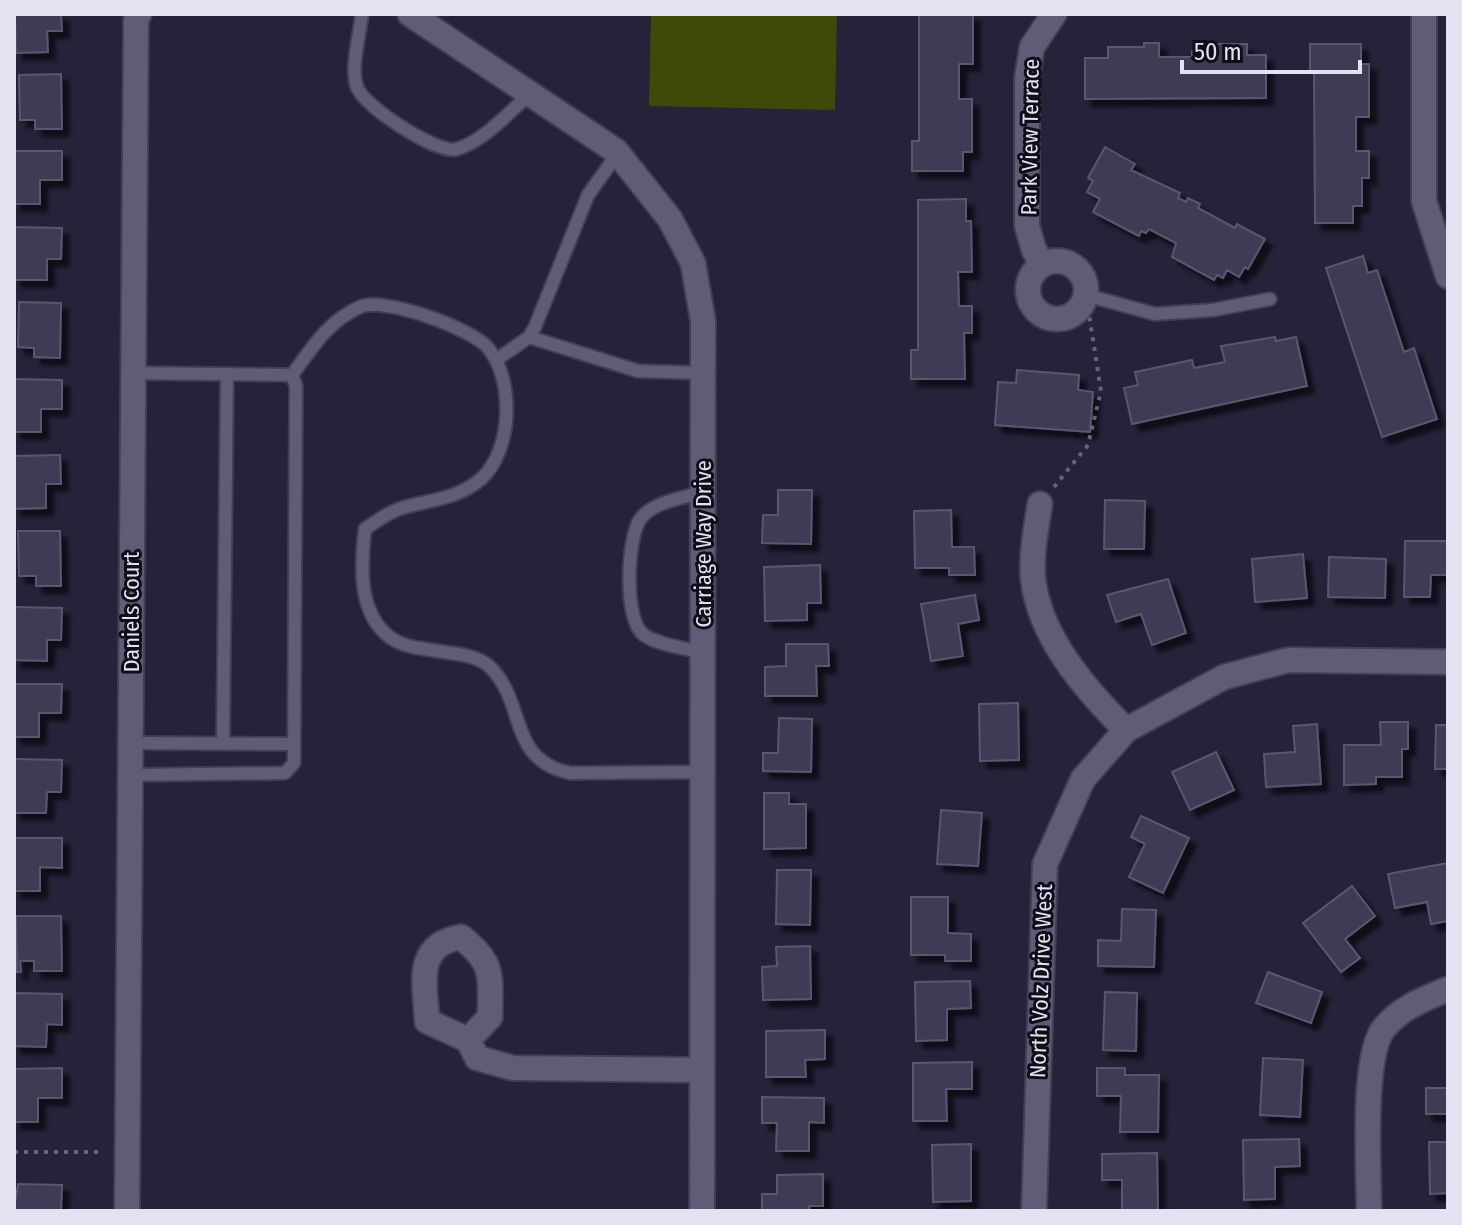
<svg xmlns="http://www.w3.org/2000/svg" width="1462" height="1225" font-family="'Fira Sans Condensed',sans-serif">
<defs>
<filter id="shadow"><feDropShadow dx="7" dy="7" stdDeviation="2" flood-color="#0009"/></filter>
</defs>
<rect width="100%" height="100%" fill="#272139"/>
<path fill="#3e4b08" d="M651 14H837L835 110 649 106Z"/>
<g fill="#403a54" stroke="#5b5571" stroke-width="2" filter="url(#shadow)">
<path d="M15 14H61L62 31H47L48 52 16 53Z"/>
<path d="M919 14H973V64H959V99H972V152H963V171H912V141H919Z"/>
<path d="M1144 43H1159V57H1192V51H1209V44H1247V55H1266V98L1085 99V58H1108V47H1144Z"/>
<path d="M1310 44H1361V64H1369V117H1356V151H1369V178H1362V206H1353V223H1315L1314 72H1310Z"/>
<path d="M61 74 62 129H35V120H20L19 75Z"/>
<path d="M1105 147 1135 164 1131 170 1180 193 1178 198 1186 202 1188 198 1200 204 1198 208 1235 228 1237 224 1265 239 1248 269 1245 267 1239 277 1227 270 1223 278 1217 275 1214 280 1172 257 1176 243 1149 229 1146 233 1141 231 1139 236 1093 212 1100 199 1087 192 1093 181 1088 178Z"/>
<path d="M14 151H62V180H40V204H14Z"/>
<path d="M966 199V221H971L972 272H958L959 306H972V333H964L965 379H911V350H918V200Z"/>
<path d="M14 227 62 228 61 259H47V280H14Z"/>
<path d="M1363 256 1368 273 1377 270 1404 352 1414 348 1437 419 1382 437 1326 268Z"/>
<path d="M19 302 61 303 60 358 34 357V348L18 347Z"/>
<path d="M1275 337 1276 341 1296 337 1307 386 1132 424 1124 388 1138 385 1135 372 1192 360 1194 368 1225 362 1221 346Z"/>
<path d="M1017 370 1079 375 1078 390 1093 392 1090 432 995 425 998 382 1016 383Z"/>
<path d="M14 379 62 380V409H41V432H14Z"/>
<path d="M60 455 61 484H46V508L14 509V456Z"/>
<path d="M778 490H812L811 544 762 543 763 515H778Z"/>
<path d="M1105 500 1145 501 1144 549H1104Z"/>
<path d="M951 510 952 547H974L975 575H949V568H915L914 511Z"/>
<path d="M18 531H60L61 586H36V576H19Z"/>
<path d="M1405 541H1448V575H1431L1430 597H1404Z"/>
<path d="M1303 554 1307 598 1255 602 1252 559Z"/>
<path d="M1329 557 1386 559 1385 598 1328 597Z"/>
<path d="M820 565 821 603H807V620L765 621 764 567Z"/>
<path d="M1168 579 1186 633 1152 645 1141 614 1116 622 1107 595Z"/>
<path d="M975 595 979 620 958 624 963 656 931 661 921 604Z"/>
<path d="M15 607 62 608 61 640H47V661L14 660Z"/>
<path d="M786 644H828L829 666H816L817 696H765V667L786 666Z"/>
<path d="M14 684H62L61 713H39V737H14Z"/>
<path d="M1018 703 1019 760 980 761 979 704Z"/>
<path d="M779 718 812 719 811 772 763 771V753H778Z"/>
<path d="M1380 722H1408V749H1402V777H1376V784L1344 785V745H1381Z"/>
<path d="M1317 724 1321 784 1266 787 1264 754 1295 752 1293 726Z"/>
<path d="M1436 725H1448V769H1435Z"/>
<path d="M1216 752 1234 790 1190 810 1172 772Z"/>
<path d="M14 759 62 760 61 792H47L46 813H14Z"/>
<path d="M764 793H789V804H806V848L764 849Z"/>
<path d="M941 810 982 813 978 866 937 864Z"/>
<path d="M1141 816 1189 838 1163 893 1129 877 1145 844 1131 837Z"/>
<path d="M14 838H62V868L40 867V891H14Z"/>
<path d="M1448 863V921L1431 924 1427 902 1395 908 1388 874Z"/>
<path d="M777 870H811L810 925 776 924Z"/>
<path d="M1352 886 1375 916 1345 939 1360 958 1341 972 1303 923Z"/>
<path d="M911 897H948V933L971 934V961H945V955H911Z"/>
<path d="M1122 909 1156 910 1154 967 1098 966V940L1121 941Z"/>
<path d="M16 916H61L62 971H34V961H20L21 972H17Z"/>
<path d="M810 946 811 999 763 1000 762 967 777 966 776 947Z"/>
<path d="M1268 972 1322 992 1311 1023 1256 1003Z"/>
<path d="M970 981 971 1008 947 1009V1040L916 1041 915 982Z"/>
<path d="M1105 992 1137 993 1136 1051 1103 1050Z"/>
<path d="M14 993 62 994V1025L47 1024 46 1047 14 1046Z"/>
<path d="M825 1030V1059L805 1060 806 1077H766V1031Z"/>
<path d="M1263 1058 1303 1060 1300 1117 1260 1115Z"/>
<path d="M972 1062V1089H946L947 1121H913V1063Z"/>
<path d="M62 1068V1098H38V1122H14V1069Z"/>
<path d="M1097 1068H1125V1075H1159L1158 1132H1120L1121 1096H1097Z"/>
<rect x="1426" y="1088" width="22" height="26"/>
<path d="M762 1097 824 1098V1123L809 1122V1151H776L777 1123H762Z"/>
<path d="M1299 1139 1300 1166 1275 1167V1199L1244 1200 1243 1140Z"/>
<path d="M1429 1142H1448V1193L1430 1194Z"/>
<path d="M971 1144V1201L933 1202 932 1145Z"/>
<path d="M1157 1153 1158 1211H1122V1180H1102V1154Z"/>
<path d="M823 1174V1206H809L810 1211H762V1194H777V1175Z"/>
<path d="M18 1184 62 1185 61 1211H14Z"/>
</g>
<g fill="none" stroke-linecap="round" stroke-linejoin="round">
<g stroke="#433e52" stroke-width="16">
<g id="service">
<path d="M362 14C360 34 350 68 357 87 363 106 438 155 457 149 484 141 509 112 530 94"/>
<path d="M1086 295 1155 314 1213 310 1270 299"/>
<path d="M529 337 638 371 703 373"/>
<path d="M496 360 529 337 535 327 588 195 618 153"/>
<path d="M133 373 292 375"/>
<path d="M292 375C312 348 328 321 360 307 383 296 474 329 489 349 514 381 513 450 481 479 456 500 431 499 402 508 388 512 377 521 365 529 361 564 357 614 391 638 405 648 427 649 444 652 458 654 479 656 490 667 527 703 507 760 570 773L703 772"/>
<path d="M703 653C686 648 658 645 644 635 623 620 627 536 641 518 655 501 684 498 703 492"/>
<path d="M131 743 294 744"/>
<path d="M223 743 227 374"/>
<path d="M130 775 285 773 294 763 296 386 292 375"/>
</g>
</g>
<g stroke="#433e52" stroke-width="28">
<g id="minor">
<path d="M410 14 616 151 670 219 693 263 703 321 702 1211"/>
<path d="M1424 14V201L1448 276"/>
<circle cx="1057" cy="290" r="29"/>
<path d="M1042 264 1034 250 1027 226V78L1032 47 1054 14"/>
<path d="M1040 504C1036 528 1031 554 1033 578 1039 637 1086 690 1126 730"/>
<path d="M468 1040 490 1017C490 975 495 964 461 937 414 945 425 983 427 1021L468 1040 477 1058 513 1068 702 1070"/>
<path d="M127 1211 136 20 139 14"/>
<path d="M1034 1211 1045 864 1083 779 1126 730 1224 677 1288 660 1448 662"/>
<path d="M1369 1211C1369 1172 1361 1053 1385 1027 1402 1007 1424 999 1448 989"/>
</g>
</g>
<g stroke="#676278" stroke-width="4" stroke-dasharray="4 6" stroke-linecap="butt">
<path d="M1054 487 1088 445 1101 391 1089 314"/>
<path d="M14 1152H104"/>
</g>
<use href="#service" stroke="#615b77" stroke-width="12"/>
<use href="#minor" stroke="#615b77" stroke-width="24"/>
</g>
<g text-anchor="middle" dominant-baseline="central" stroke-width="6" stroke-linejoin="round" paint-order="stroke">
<g font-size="22" fill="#e4e1f2" stroke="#0f0d17">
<text transform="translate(1030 137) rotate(-89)">Park View Terrace</text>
<text transform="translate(703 544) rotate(-90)">Carriage Way Drive</text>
<text transform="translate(131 612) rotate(-90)">Daniels Court</text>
<text transform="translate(1041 981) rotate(-88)">North Volz Drive West</text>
</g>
</g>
<rect width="1462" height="1225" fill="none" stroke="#e4e1f2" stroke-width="32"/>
<path d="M1182 60v12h178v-12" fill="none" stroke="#e4e1f2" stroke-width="4"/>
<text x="1194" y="60" font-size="24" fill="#e4e1f2" stroke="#0f0d17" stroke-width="6" paint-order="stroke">50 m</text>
</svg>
